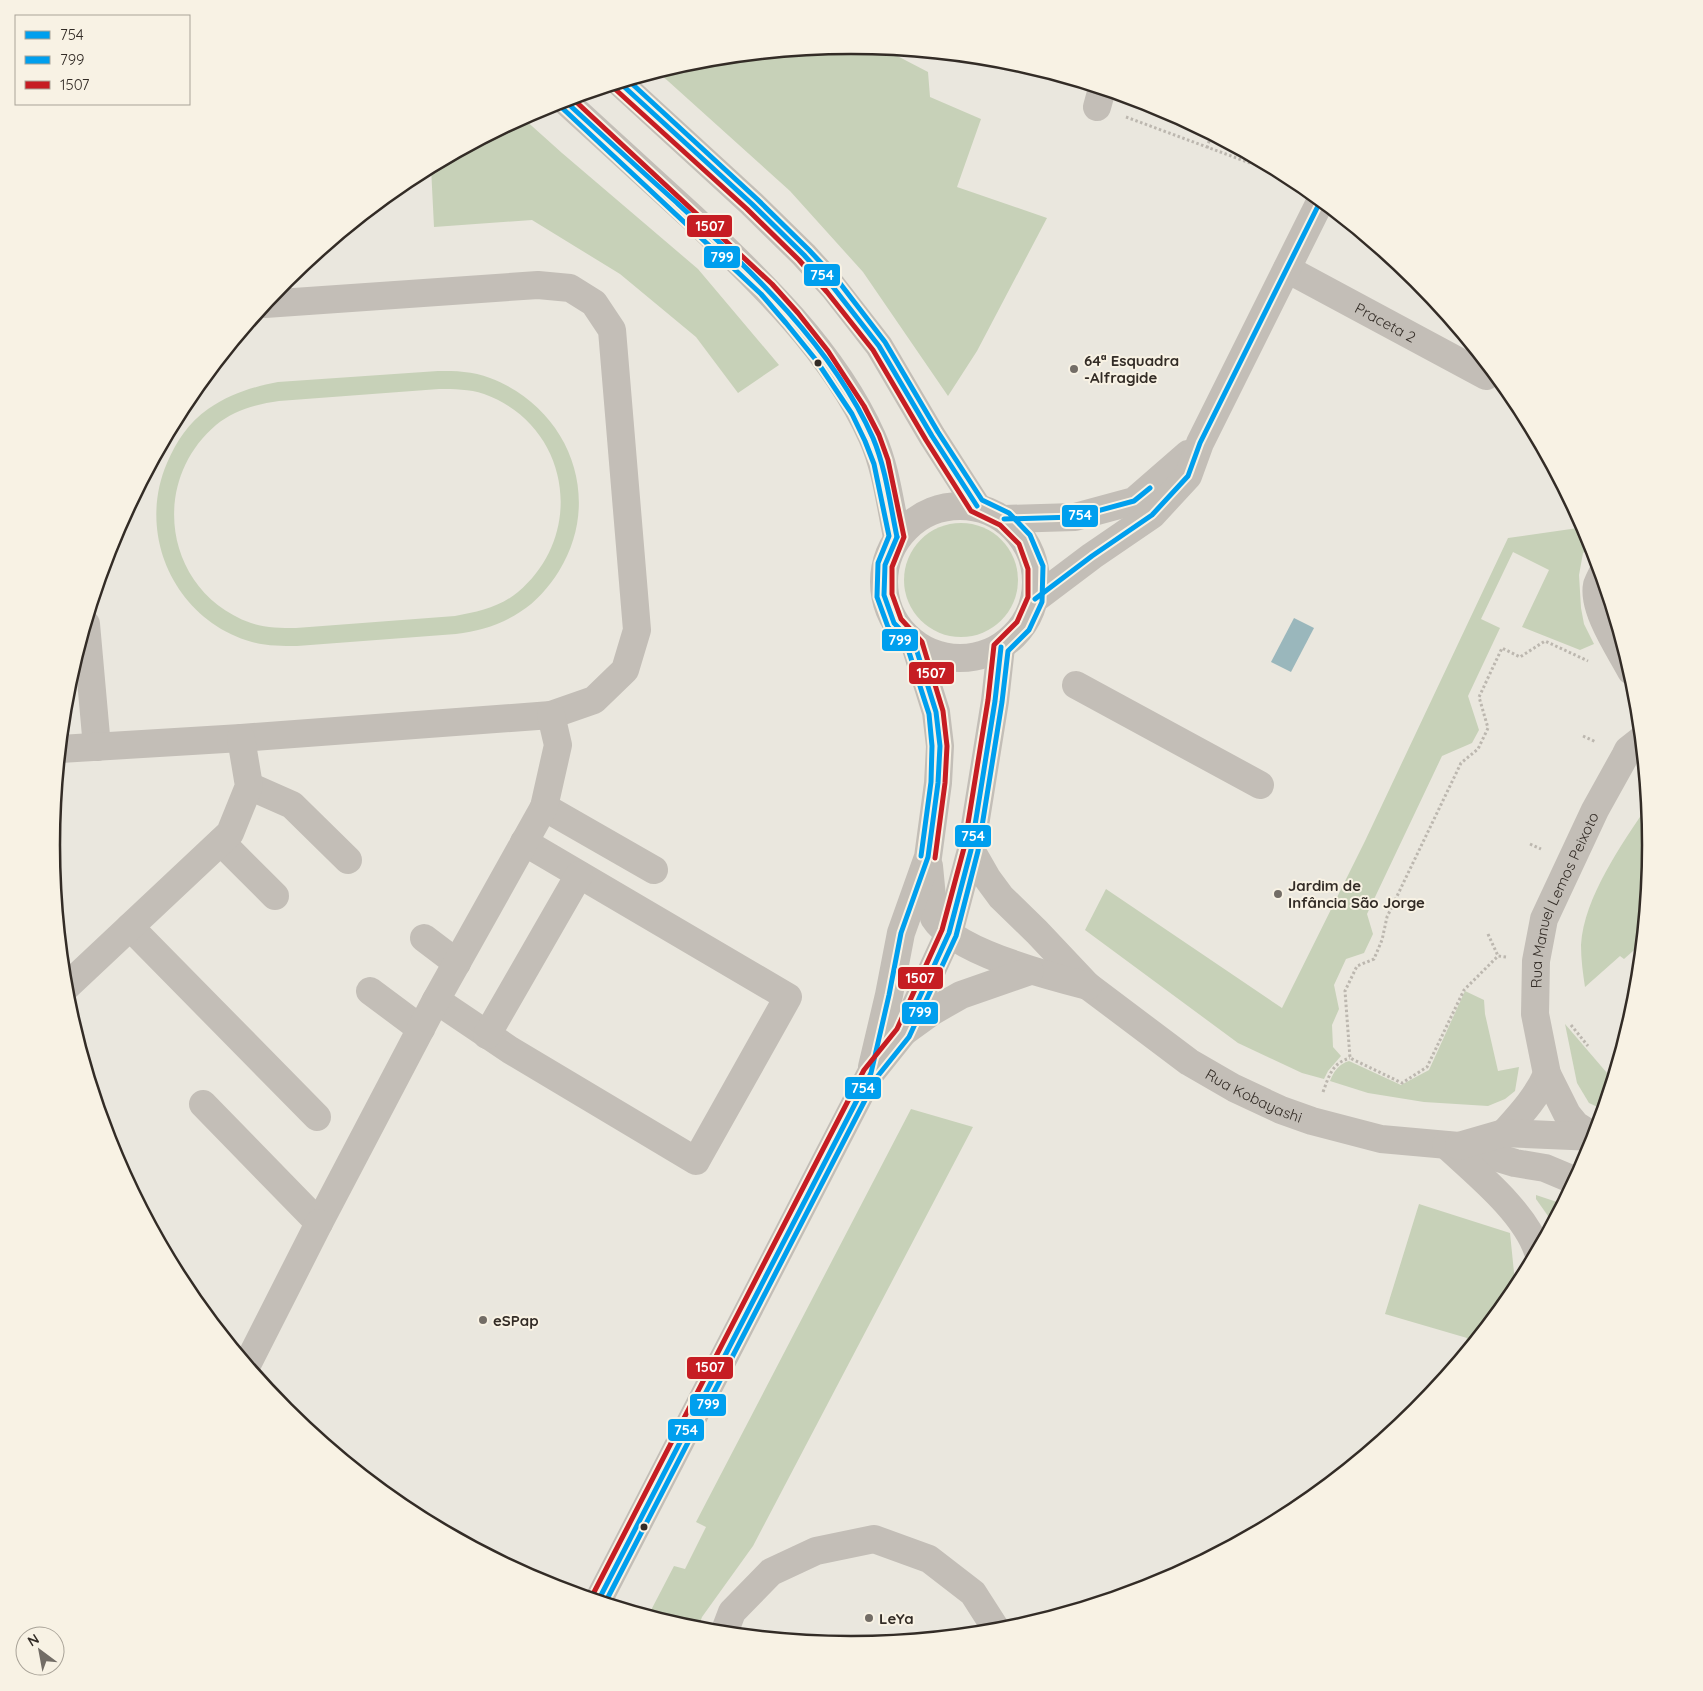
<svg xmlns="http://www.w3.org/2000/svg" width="1703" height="1691" font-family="Quicksand,sans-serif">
<rect width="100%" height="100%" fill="#eae7de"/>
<g fill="#c7d1b8" fill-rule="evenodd">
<path d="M852 45 882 48 928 72 930 97 981 119 957 187 1047 218 977 351 948 396 863 272 790 191 658 72 696 60Z"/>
<path d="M523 118 562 153 698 269 779 365 738 393 696 337 620 274 532 220 434 227 431 167Z"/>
<path d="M438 371C455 371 473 371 490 378 569 408 604 498 559 571 549 587 536 602 520 612 500 625 479 631 456 634L297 646C282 646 267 646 252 642 175 620 136 535 167 463 176 442 189 422 208 409 230 394 252 387 278 382ZM439 389C454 389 469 389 484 394 570 425 587 534 518 592 500 607 478 612 455 616L296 628C280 628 265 628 251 623 165 592 148 483 216 425 234 410 257 404 279 401Z"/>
<circle cx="961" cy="580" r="57"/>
<path d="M1585 527 1592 544 1583 553 1579 575 1581 608 1584 624 1594 644 1580 650 1522 627 1549 570 1513 552 1481 619 1500 628 1468 696 1479 730 1472 743 1442 756 1367 914 1373 934 1364 953 1346 959 1334 985 1339 1009 1332 1025 1333 1047 1341 1056 1328 1071 1324 1079 1302 1073 1238 1043 1085 930 1106 889 1282 1008 1365 841 1508 538Z"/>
<path d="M1648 805 1652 846 1642 943 1624 959 1620 956 1585 987C1583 974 1581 960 1581 945 1584 897 1622 844 1648 805Z"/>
<path d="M1465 991 1484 1000 1485 1014 1498 1071 1519 1067 1515 1091 1505 1099 1488 1106 1424 1102 1368 1093 1330 1081C1334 1071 1339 1064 1349 1061L1401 1085 1429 1070Z"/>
<path d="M1565 1024 1613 1080 1604 1110 1589 1103 1577 1083Z"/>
<path d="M911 1109 973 1127 753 1546 702 1617 697 1631 648 1616 674 1566 685 1569 706 1527 696 1522Z"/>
<path d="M1536 1195 1563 1204 1553 1223 1536 1199Z"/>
<path d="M1419 1204 1510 1233 1516 1292 1462 1357 1467 1338 1385 1314Z"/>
</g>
<path fill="#9ab7bc" d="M1294 618 1314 628 1291 672 1271 662Z"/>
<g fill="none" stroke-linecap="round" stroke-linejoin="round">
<g stroke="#bcb7af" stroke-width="3" stroke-dasharray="2.5 2.5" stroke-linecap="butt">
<path d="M1126 117 1250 163"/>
<path d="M1207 148 1211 135"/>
<path d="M1583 736 1596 742"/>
<path d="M1530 844 1541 849"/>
<path d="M1488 934 1498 956"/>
<path d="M1506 957 1498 956 1464 990 1427 1067 1402 1083 1350 1058 1345 991 1357 966 1374 959 1382 940 1387 917 1461 763 1478 749 1488 728 1479 697 1502 648 1520 657 1545 641 1588 661"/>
<path d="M1571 1025 1588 1046"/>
<path d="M1323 1092C1329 1076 1332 1063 1350 1058"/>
</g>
<g stroke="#c3beb7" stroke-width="28">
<path d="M620 83 752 204 804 255 833 287 879 346 932 436 977 506"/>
<path d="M564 100C607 139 650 179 693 218 760 281 834 352 872 437 886 468 890 504 897 537"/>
<path d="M1097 107 1102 89"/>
<path id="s1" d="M1287 269 1486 376"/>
<circle cx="960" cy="582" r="76"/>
<path d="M1004 519 1075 517 1134 501 1188 454"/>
<path d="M1602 574C1600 578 1598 582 1597 585 1592 609 1620 650 1631 671"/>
<path d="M1035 599 1092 556 1152 515 1188 476 1200 443 1321 200"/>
<path d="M86 624 97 747"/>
<path d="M1076 685 1260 785"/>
<path d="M60 749 241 738 551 715 594 700 625 670 637 630 612 330 594 303 570 288 538 285 265 304"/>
<path d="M249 786 292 805 348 860"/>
<path d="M544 807 654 870"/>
<path d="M221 842 275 896"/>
<path id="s2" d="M971 850 987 878 1001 897 1037 932 1088 986 1189 1062 1234 1088 1281 1110 1312 1121 1381 1139 1459 1146 1515 1163 1545 1168 1576 1181"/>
<path d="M929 866 934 918C955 952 1049 976 1088 986"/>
<path d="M130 927 317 1117"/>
<path d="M424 938 457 963"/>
<path d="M65 988 230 833 249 786 241 738"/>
<path d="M370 991 421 1029"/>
<path d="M436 1000 510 1050 696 1161 788 997 524 842"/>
<path d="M904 1032 933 1011 961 995 1030 971"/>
<path d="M487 1035 579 875"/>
<path d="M872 1067 889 995 901 933 928 857 938 783 940 746 936 712 915 645"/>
<path d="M203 1104 319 1223 436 1000 544 807 558 745 551 715"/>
<path d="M1504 1133C1521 1114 1537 1097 1547 1074"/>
<path id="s3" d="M1595 1137 1576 1125 1567 1114 1547 1074 1535 1014 1536 961 1544 919 1595 810 1625 756 1628 750 1642 739"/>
<path d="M1446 1145C1476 1173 1525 1212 1538 1252"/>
<path d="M1459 1146 1504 1133 1595 1137"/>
<path d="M247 1365 319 1223"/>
<path d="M598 1601 871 1073 903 1033 949 933 971 850 995 701 1001 647"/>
<path d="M724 1633 732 1612 771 1572 816 1551 874 1539 929 1559 973 1593 998 1632"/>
</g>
<g stroke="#f8f2e4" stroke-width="9">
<g id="bus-1">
<path d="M620 83 752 204 804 255 833 287 879 346 932 436 977 506"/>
<path d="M564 100C601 134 638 168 676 202 750 270 831 344 873 438 886 469 890 504 897 537"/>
<path d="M1004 519 1075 517 1134 501 1150 488"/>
<path d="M1035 599 1092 556 1152 515 1188 476 1200 443 1321 200"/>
<path d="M911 1016 949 933 971 850 995 701 1001 647"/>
<path d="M598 1601 871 1073 889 995 901 933 928 857 938 783 940 746 936 712 915 645 894 623 884 595 885 565 897 537"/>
</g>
</g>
<g stroke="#f8f2e4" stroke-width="9">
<g id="bus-2">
<path d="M559 105 761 294 786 323 816 360 852 414 865 441 874 464 889 536 878 563 877 597 888 627 908 649 929 714 932 746 931 782 921 856"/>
<path d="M605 1603 877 1077 909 1037 956 936 978 851 1002 702 1008 651 1029 630 1042 602 1043 566 1030 535 1009 513 982 500 938 432 885 342 839 282 809 250 757 199 629 81"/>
</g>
</g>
<g stroke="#f8f2e4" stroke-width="9">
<g id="bus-3">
<path d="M572 98 772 284 798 313 828 351 864 406 879 435 888 460 904 537 892 567V594L901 619 922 642 943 711 947 746 945 783 935 858"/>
<path d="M591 1598 864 1070 897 1029 942 930 964 848 988 700 994 645 1017 622 1028 597V569L1019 544 1000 525 971 511 926 440 873 350 827 292 799 260 747 209 615 89"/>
</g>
</g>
<use href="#bus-1" stroke="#009fee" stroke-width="5"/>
<use href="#bus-2" stroke="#009fee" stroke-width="5"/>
<use href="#bus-3" stroke="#c61d23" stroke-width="5"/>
</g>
<g fill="#332c26" stroke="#f8f2e4" stroke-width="2">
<circle cx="818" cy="363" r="4.5"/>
<circle cx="644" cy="1527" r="4.5"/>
</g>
<g fill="#736d66" stroke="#f8f2e4" stroke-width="2">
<circle cx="1074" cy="369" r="5"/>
<circle cx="1278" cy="894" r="5"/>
<circle cx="483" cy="1320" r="5"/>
<circle cx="869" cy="1618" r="5"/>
</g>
<g text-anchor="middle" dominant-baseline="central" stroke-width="4" stroke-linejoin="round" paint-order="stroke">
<g font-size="15" fill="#332c26" stroke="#f8f2e4">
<text stroke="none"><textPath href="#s1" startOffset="112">Praceta 2</textPath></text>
<text stroke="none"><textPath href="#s3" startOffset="262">Rua Manuel Lemos Peixoto</textPath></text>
<text stroke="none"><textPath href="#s2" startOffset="380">Rua Kobayashi</textPath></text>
</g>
<g font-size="15" font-weight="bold" fill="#332c26" stroke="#f8f2e4" text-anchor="start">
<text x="1084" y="360">64ª Esquadra<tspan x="1084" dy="17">-Alfragide</tspan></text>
<text x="1288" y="885">Jardim de<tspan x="1288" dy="17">Infância São Jorge</tspan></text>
<text x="493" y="1320">eSPap</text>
<text x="879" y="1618">LeYa</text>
</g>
</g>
<path d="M0 0H1703V1691H0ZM60 845a791 791 0 1 1 1582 0a791 791 0 1 1-1582 0Z" fill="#f8f2e4" fill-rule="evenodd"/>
<path fill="none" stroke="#332c26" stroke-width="2.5" d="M60 845a791 791 0 1 1 1582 0a791 791 0 1 1-1582 0Z"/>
<g stroke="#f8f2e4" stroke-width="2">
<rect x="686" y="214" width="47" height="24" rx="5" fill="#c61d23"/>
<rect x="703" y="245" width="38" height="24" rx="5" fill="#009fee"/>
<rect x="803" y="263" width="38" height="24" rx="5" fill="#009fee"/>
<rect x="1061" y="504" width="38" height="24" rx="5" fill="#009fee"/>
<rect x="881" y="628" width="38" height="24" rx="5" fill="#009fee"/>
<rect x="908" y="661" width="47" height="24" rx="5" fill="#c61d23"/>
<rect x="954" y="824" width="38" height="24" rx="5" fill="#009fee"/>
<rect x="897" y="966" width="47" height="24" rx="5" fill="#c61d23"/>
<rect x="901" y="1001" width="38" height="24" rx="5" fill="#009fee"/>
<rect x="844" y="1076" width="38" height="24" rx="5" fill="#009fee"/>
<rect x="686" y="1356" width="48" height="24" rx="5" fill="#c61d23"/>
<rect x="689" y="1393" width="38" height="24" rx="5" fill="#009fee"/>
<rect x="667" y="1418" width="38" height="24" rx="5" fill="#009fee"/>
</g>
<g font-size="14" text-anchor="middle" font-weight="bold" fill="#fff">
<text x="710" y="231">1507</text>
<text x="722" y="262">799</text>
<text x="822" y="280">754</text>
<text x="1080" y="520">754</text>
<text x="900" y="645">799</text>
<text x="931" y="678">1507</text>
<text x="973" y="841">754</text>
<text x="920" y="983">1507</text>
<text x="920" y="1017">799</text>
<text x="863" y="1093">754</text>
<text x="710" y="1372">1507</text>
<text x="708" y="1409">799</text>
<text x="686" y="1435">754</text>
</g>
<rect x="15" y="15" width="175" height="90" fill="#f8f2e4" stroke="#a9a398"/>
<rect x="25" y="31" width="25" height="8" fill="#009fee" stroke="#a9a398"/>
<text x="60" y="40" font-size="15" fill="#332c26">754</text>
<rect x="25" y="56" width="25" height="8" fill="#009fee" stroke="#a9a398"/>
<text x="60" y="65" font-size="15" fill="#332c26">799</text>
<rect x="25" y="81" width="25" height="8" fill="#c61d23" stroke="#a9a398"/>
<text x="60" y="90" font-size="15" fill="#332c26">1507</text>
<g transform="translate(40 1651) rotate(328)"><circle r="24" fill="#f8f2e4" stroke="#a9a398"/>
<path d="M0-4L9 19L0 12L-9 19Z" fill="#736d66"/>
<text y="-8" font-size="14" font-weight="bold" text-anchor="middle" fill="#332c26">N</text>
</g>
</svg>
